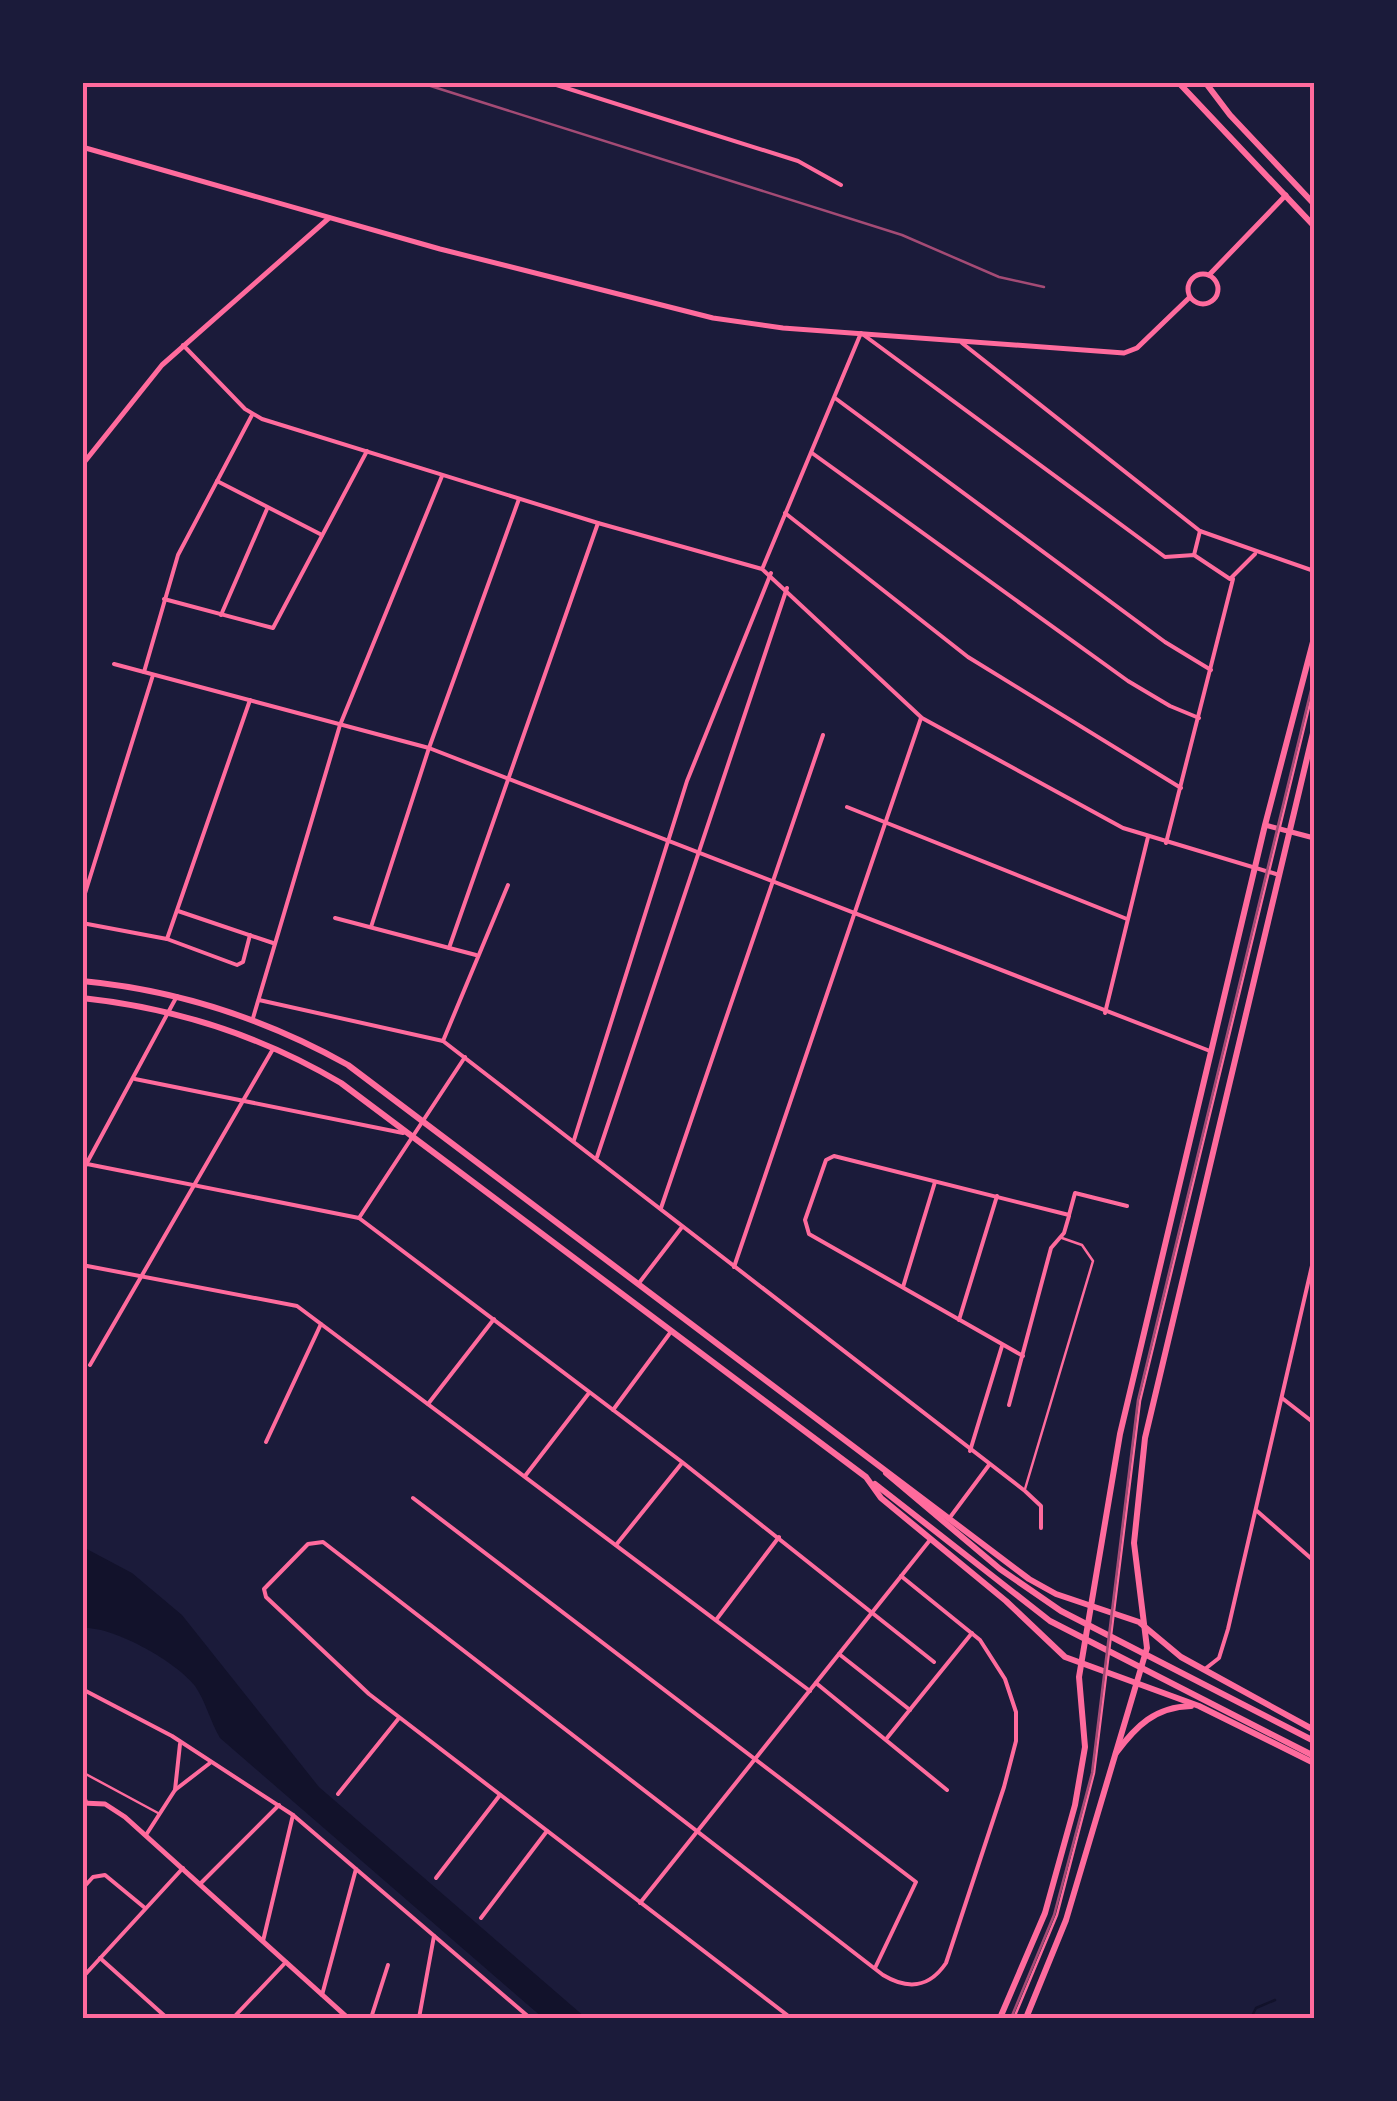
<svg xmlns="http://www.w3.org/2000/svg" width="1397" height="2101" font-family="Ubuntu,sans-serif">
<rect width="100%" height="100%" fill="#1b1b3a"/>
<path fill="#12122b" d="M83 1547 132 1573 182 1615 319 1787 586 2018H543L220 1738C210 1721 206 1702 195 1686 177 1662 113 1626 83 1628Z"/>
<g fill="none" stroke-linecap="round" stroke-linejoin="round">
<path stroke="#12122b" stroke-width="2.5" d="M1251 2018 1256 2008 1275 2000"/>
<g stroke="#ff6b9d" stroke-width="2.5">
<path d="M1025 1489 1093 1261 1082 1245 1062 1238"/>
<path d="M82 1772 158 1813"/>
<path d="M1014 2018 1057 1915 1094 1773 1140 1401 1314 687"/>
</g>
<g stroke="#ff6b9d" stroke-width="4">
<path d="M547 82 798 161 841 185"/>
<path d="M962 343 1200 531 1314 571"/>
<path d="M183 345 245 409 262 419 598 523 762 569 922 718 1123 828 1276 874"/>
<path d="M835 398 1165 642 1211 670"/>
<path d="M812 453 1128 681 1170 706 1199 718"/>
<path d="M217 481 322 535"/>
<path d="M785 513 968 657 1181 788"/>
<path d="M1194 555 1200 531"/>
<path d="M763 567 861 333 1165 557 1194 555 1230 579 1255 554"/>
<path d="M164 599 273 628 367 451"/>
<path d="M221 615 267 509"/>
<path d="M114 664 429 748 1210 1051"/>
<path d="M144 672 178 555 252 415"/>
<path d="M847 807 1127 919"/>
<path d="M1166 843 1233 579"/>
<path d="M82 903 153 675"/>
<path d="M178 911 273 943"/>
<path d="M335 918 476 955"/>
<path d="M82 923 167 939 237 965 243 962 250 935"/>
<path d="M371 927 429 748 519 499"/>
<path d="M167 939 250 700"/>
<path d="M449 948 598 523"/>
<path d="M259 1000 443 1041 1025 1491 1041 1506V1528"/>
<path d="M1105 1013 1148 837"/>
<path d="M253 1018 340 725 442 476"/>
<path d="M443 1041 508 885"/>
<path d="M82 1071H83"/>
<path d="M135 1079 403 1133"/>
<path d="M574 1140 687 781 771 573"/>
<path d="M597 1157 787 588"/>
<path d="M82 1163 359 1218 682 1462 934 1662"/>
<path d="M82 1172 177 996"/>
<path d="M661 1208 823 735"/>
<path d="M359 1218 465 1057"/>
<path d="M82 1265 297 1306 810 1691"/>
<path d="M734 1267 921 718"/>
<path d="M639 1283 682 1227"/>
<path d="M903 1287 935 1182"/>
<path d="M959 1320 997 1196"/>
<path d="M1023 1356 809 1234 805 1220 826 1160 834 1156 1069 1215 1075 1193 1127 1206"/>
<path d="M90 1365 273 1049"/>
<path d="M1282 1398 1314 1423"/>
<path d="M428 1404 494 1319"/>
<path d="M1009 1405 1051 1248 1064 1233 1069 1216"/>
<path d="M613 1410 670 1333"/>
<path d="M266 1442 321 1324"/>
<path d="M970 1451 1002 1346"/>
<path d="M525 1476 589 1393"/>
<path d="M413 1498 916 1882 875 1968"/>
<path d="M1257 1511 1314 1561"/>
<path d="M951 1516 989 1465"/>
<path d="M616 1545 682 1463"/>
<path d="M716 1620 779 1537"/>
<path d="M839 1654 910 1710"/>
<path d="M1205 1669 1219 1658 1228 1629 1314 1257"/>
<path d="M816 1683 947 1790"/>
<path d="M82 1689 172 1736 293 1815 530 2018"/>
<path d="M887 1738 972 1633"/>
<path d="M175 1790 210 1763"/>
<path d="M82 1791 86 1802"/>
<path d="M338 1794 399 1718"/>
<path d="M146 1835 175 1790 180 1744"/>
<path d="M436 1878 500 1795"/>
<path d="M201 1883 279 1805"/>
<path d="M82 1889 93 1877 105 1875 145 1908"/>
<path d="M640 1903 930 1540"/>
<path d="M481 1918 547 1831"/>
<path d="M263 1941 293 1815"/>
<path d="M100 1958 167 2018"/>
<path d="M82 1978 183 1868"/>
<path d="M322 1995 356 1869"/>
<path d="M233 2018 286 1962"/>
<path d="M371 2018 388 1965"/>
<path d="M419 2018 434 1936"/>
<path d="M791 2018 369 1694 266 1597 264 1589 308 1544 323 1542 883 1975C908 1990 929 1988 946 1963L1004 1787 1016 1741V1712L1005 1679 980 1640 901 1576"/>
</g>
<g stroke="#ff6b9d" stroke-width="5">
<path d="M82 147 440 249 713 318 783 328 1124 353 1137 348 1190 297"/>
<circle cx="1203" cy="289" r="15"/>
<path d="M1209 275 1286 195"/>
<path d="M82 465 162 365 329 218"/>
<path d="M1265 825 1314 838"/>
<path d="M82 1803 105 1804 125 1817 348 2018"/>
</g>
<g stroke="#ff6b9d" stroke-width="6">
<path d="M1178 82 1314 226"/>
<path d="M1205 82 1230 115 1314 204"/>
<path d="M82 981C178 990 264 1018 348 1065L1029 1579 1056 1594 1139 1622 1181 1657 1314 1730"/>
<path d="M82 998C176 1008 260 1035 341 1083L866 1477 881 1498 1006 1601 1065 1657 1199 1706 1314 1763"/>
<path d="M886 1473 1000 1569 1061 1611 1314 1741"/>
<path d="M875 1484 1050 1621 1314 1756"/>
<path d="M1116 1753C1136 1726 1155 1707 1191 1706"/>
</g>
<g stroke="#ff6b9d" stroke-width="6">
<path d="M1000 2018 1045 1913 1075 1805 1085 1747 1079 1677 1120 1434 1265 825 1314 638"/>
<path d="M1026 2018 1066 1920 1147 1648 1134 1543 1145 1438 1314 729"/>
</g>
<path stroke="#a44b75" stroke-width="2.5" d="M1011 2018 1054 1915 1092 1773 1138 1400 1314 678"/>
<path stroke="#a44b75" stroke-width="2.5" d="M418 82 902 235 999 277 1044 287"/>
</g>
<rect width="1397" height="2101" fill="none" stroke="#1b1b3a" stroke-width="170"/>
<rect x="85" y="85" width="1227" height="1931" fill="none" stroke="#ff6b9d" stroke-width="4"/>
</svg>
